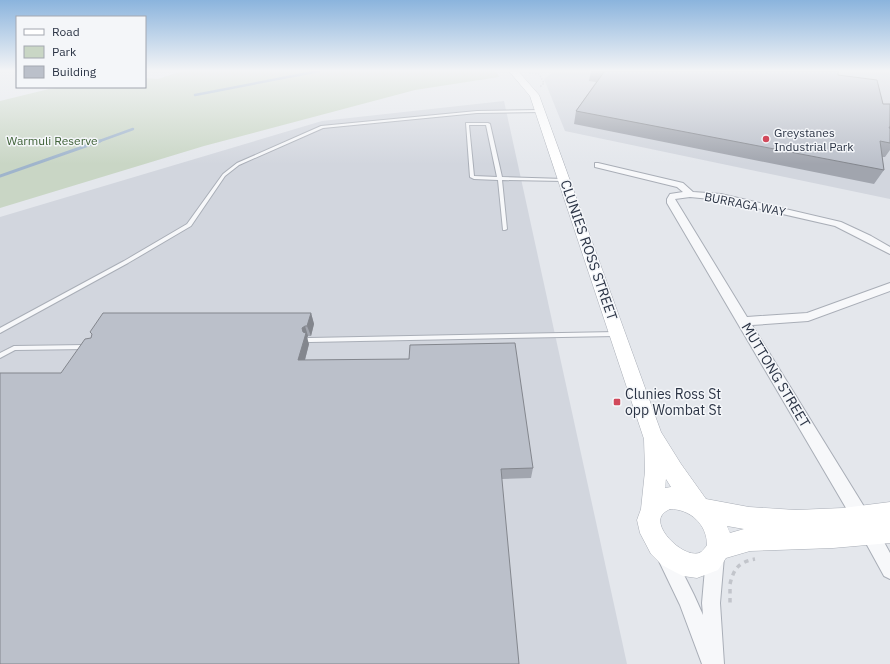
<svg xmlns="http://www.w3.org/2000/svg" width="890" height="664" font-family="'IBM Plex Sans',sans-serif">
<rect width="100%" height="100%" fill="#e4e7ec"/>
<g fill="#d2d6de">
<path d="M554 71H890V199L565 131 544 79Z"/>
<path d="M504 101 627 664H0V217L322 121Z"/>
</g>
<path fill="#c9d6c5" d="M182 71H494L498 74 499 77 415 90 204 146 0 208V101L49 89 64 87H145V78L158 79Z"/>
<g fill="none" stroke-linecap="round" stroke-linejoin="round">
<g stroke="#9fb4cc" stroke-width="2.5">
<path d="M195 95 319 71"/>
<path d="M97 142 133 129"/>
</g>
<path stroke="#9fb4cc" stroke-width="3" d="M0 176 100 141"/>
<g stroke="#a9aeb7" stroke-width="2">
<g id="lane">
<path d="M540 110 542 111 541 112 477 113 323 128 239 165 225 176 191 226 128 263 0 333V328L124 261 187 224 223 174 237 163 321 126 477 111Z"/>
<path d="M466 123H488L490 124 502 177 564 179 566 180 564 181 502 180 507 229 505 230H503L498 180 474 179 470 177ZM469 125H486L497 177 474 176Z"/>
<path d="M616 332 619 334 616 336 310 342H308L307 340 308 338H310Z"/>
<path d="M86 345H88L89 347 88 349H86L15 350 0 358V353L14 346Z"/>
</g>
</g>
<g stroke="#a9aeb7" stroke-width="2">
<g id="street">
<path d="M595 163H598L683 183 693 192 721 194 841 222 871 236 890 247V254L835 226 721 200 690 197 675 199 747 317 807 313 890 283V291L808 321 752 325 868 513 890 553V579L884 576 856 525 667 203V199L670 194 683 192 677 187 595 167Z"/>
<path d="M666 548 672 551 694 595 703 615 702 603 706 557 709 551 715 548 721 551 724 557 720 603 724 664H702L680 605 657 557 660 551Z"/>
</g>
</g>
<g stroke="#a9aeb7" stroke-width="1">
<path id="secondary" d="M509 71H518L539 95 661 432 681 464 706 499 749 507 796 510 843 508 890 502V543L833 548 750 551 726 558 718 570 697 578 683 576 675 572 662 565 651 554 640 533 637 520 641 509 645 471 644 439 530 96ZM666 479 671 487 665 488ZM670 509C690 509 707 524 707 545 706 547 703 550 701 552 687 561 652 529 662 515 664 512 668 510 670 509ZM727 526 744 529 730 533Z"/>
</g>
<path stroke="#c2c5cb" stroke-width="1.5" stroke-dasharray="1.5 1.5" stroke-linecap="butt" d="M529 73 539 74 544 83 540 87"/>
<g stroke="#c2c5cb" stroke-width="3.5" stroke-dasharray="4.5 4.5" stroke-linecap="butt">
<path d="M730 584C734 568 739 562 755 559"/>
<path d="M730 589V604"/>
</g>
<use href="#lane" fill="#f7f8fa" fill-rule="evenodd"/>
<use href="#street" fill="#f7f8fa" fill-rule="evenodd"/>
<use href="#secondary" fill="#fff" fill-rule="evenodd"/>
</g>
<g fill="#a1a5ae">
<path d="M591 71H838V75L883 104H890V150L885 157H882L884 170 874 184 574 124 576 111 596 82 589 81Z"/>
<path d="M311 313 314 324 311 336H308L307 338 309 344 305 360 533 468 531 478 502 479 61 373Z"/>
</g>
<g fill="#83868d">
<path d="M311 313 314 324 311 336 307 326Z"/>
<path d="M305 326 308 336 307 338 309 344 302 371 298 360 302 328Z"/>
</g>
<g fill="#bbc0ca" stroke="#83868d">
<path d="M600 71H838V75L877 80 883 104H890V127H889L890 129V143L880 141 884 170 576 111 604 72Z"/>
<path d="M103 313H311L307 326H305L302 328 303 332 306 333 298 360 409 359 410 345 515 343 533 468 501 469 519 664H0V373H61L85 339 91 338 92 334 90 332Z"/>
</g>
<linearGradient id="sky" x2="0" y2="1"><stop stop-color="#8bb4dd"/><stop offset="0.43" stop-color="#f3f4f6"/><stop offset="1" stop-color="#f3f4f6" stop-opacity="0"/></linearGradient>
<rect width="890" height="164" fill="url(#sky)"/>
<g fill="#d1495b" stroke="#f4f6f9" stroke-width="1.5">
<circle cx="766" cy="139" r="4"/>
<rect x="613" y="398" width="8" height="8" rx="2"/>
</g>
<g text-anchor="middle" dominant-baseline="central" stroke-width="3" stroke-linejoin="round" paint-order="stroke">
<g font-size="12" fill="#2b3445" stroke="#f4f6f9" text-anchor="start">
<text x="774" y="132">Greystanes<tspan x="774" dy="14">Industrial Park</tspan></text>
</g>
<g font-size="12" fill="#3f6138" stroke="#f4f6f9">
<text x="52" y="140">Warmuli Reserve</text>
</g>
<g font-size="12" fill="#2b3445" stroke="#f4f6f9">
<text transform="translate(745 204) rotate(11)">BURRAGA WAY</text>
</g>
<g font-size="14" fill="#2b3445" stroke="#f4f6f9">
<text transform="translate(589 250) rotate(71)">CLUNIES ROSS STREET</text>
<text transform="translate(776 375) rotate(59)">MUTTONG STREET</text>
</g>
<g font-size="14" fill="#2b3445" stroke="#f4f6f9" text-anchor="start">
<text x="625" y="394">Clunies Ross St<tspan x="625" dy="16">opp Wombat St</tspan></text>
</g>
</g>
<rect x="16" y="16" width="130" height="72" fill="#f4f6f9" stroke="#a4a8b1"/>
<rect x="24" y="29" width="20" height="6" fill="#ffffff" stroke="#a4a8b1"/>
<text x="52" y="36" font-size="12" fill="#2b3445">Road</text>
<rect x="24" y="46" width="20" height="12" fill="#c9d6c5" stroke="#a4a8b1"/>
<text x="52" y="56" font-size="12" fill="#2b3445">Park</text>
<rect x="24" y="66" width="20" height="12" fill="#bbc0ca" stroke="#a4a8b1"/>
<text x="52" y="76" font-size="12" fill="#2b3445">Building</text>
</svg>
